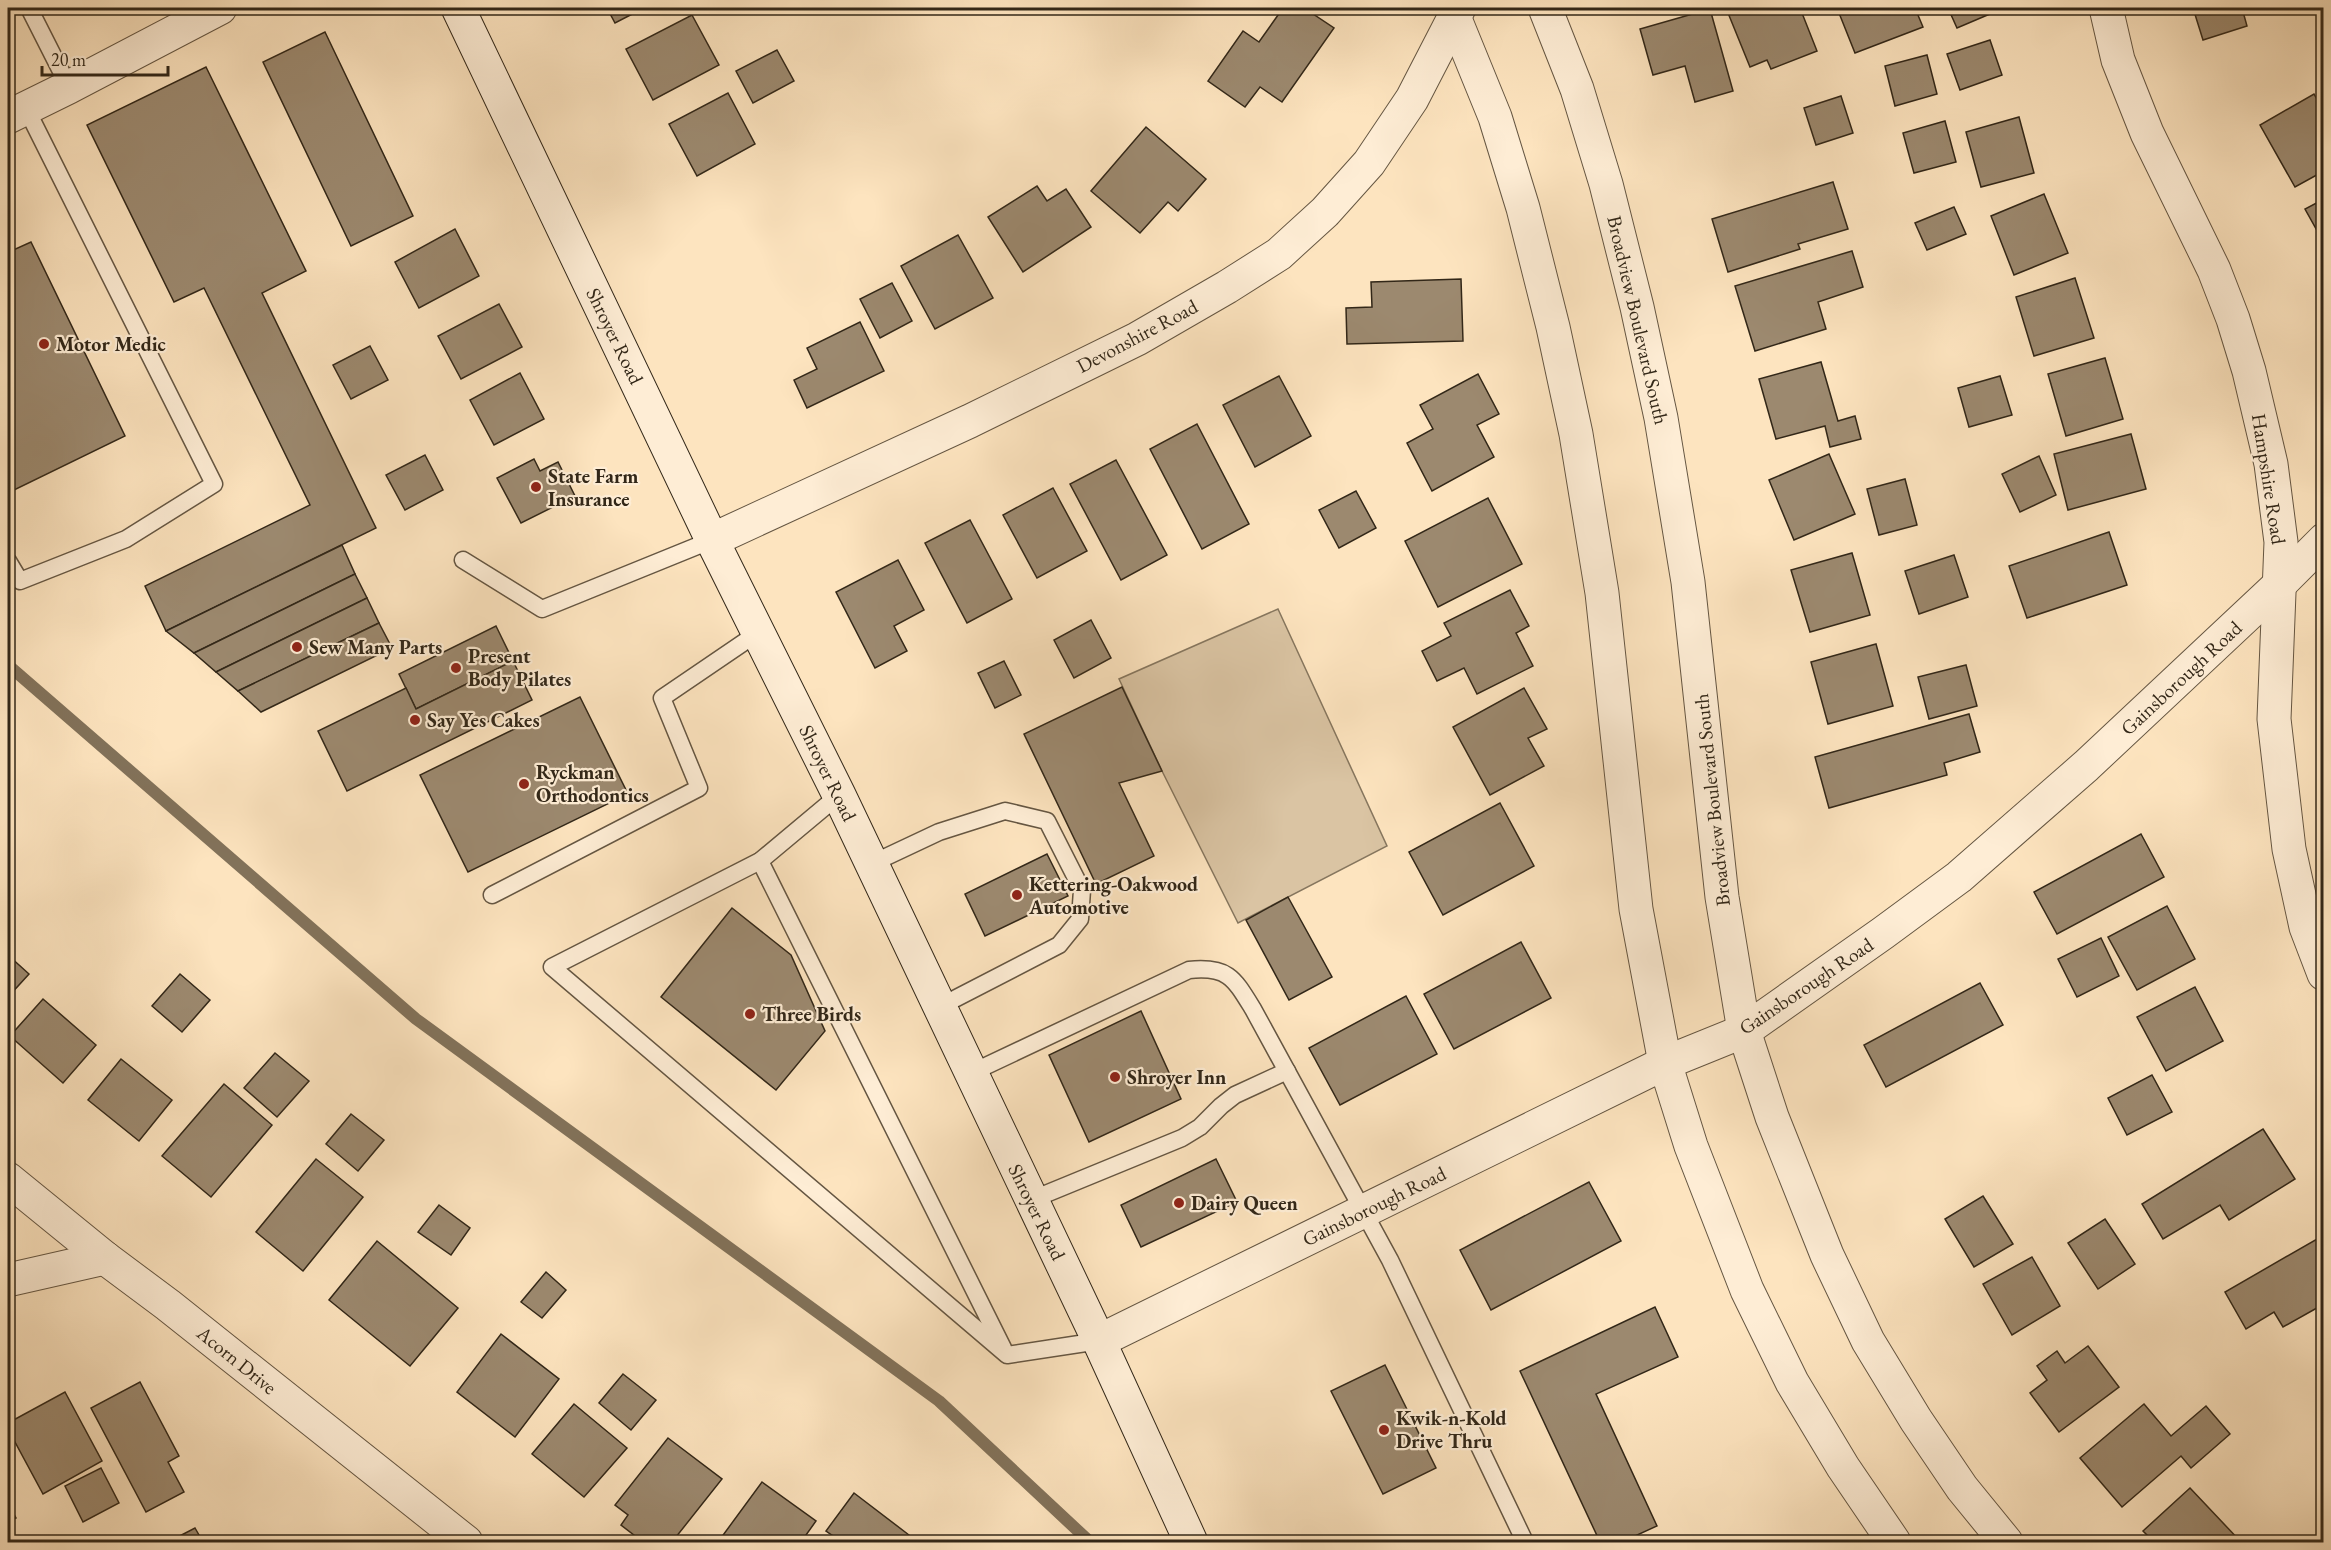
<svg xmlns="http://www.w3.org/2000/svg" width="2331" height="1550" font-family="'EB Garamond',serif">
<rect width="100%" height="100%" fill="#fde4bf"/>
<filter id="stains"><feTurbulence type="fractalNoise" baseFrequency=".00333" numOctaves="4"/><feColorMatrix values="0 0 0 0 .2 0 0 0 0 .09 0 0 0 0 .02 0 0 0 .5 -.17"/></filter>
<radialGradient id="worn" r=".72"><stop offset=".6" stop-color="#630" stop-opacity="0"/><stop offset="1" stop-color="#630" stop-opacity=".3"/></radialGradient>
<path fill="#dac4a3" stroke="#86765e" stroke-width="1.5" d="M1278 609 1387 846 1238 923 1162 771 1119 679Z"/>
<g fill="none" stroke-linecap="round" stroke-linejoin="round">
<path stroke="#82725a" stroke-width="12" d="M8 665 416 1019 939 1401 1090 1542"/>
</g>
<g fill="#9c896f" stroke="#322718" stroke-width="1.5">
<path d="M607 8H644L615 23Z"/>
<path d="M1283 8H1304L1334 28 1282 102 1260 87 1245 107 1208 81 1243 31 1259 42Z"/>
<path d="M1726 8H1800L1817 51 1771 69 1767 60 1750 67Z"/>
<path d="M1837 8H1915L1923 27 1855 53Z"/>
<path d="M1948 8H2004L1957 28Z"/>
<path d="M2193 8H2242L2247 26 2203 40Z"/>
<path d="M1710 9 1733 91 1695 102 1685 66 1653 75 1640 29Z"/>
<path d="M692 15 719 65 653 100 626 49Z"/>
<path d="M325 32 413 216 351 246 263 62Z"/>
<path d="M1990 40 2002 75 1960 90 1947 54Z"/>
<path d="M777 50 794 81 753 103 736 71Z"/>
<path d="M1927 55 1937 94 1895 106 1885 66Z"/>
<path d="M206 67 306 271 262 293 376 528 166 631 145 586 310 505 204 288 174 302 87 125Z"/>
<path d="M728 93 755 144 697 176 669 124Z"/>
<path d="M2314 94 2324 112V171L2295 187 2260 125Z"/>
<path d="M1841 96 1853 133 1816 145 1804 108Z"/>
<path d="M2019 117 2034 173 1981 187 1966 132Z"/>
<path d="M1945 121 1956 162 1914 173 1903 133Z"/>
<path d="M1146 127 1206 179 1178 211 1168 202 1140 233 1091 191Z"/>
<path d="M1833 182 1848 229 1798 244 1800 249 1728 272 1712 219Z"/>
<path d="M1037 186 1047 201 1066 189 1091 227 1023 272 988 217Z"/>
<path d="M2044 194 2068 253 2014 275 1991 216Z"/>
<path d="M2324 199V243L2305 209Z"/>
<path d="M1954 207 1966 234 1927 250 1915 223Z"/>
<path d="M455 229 479 276 419 308 395 262Z"/>
<path d="M958 235 993 298 935 329 901 266Z"/>
<path d="M31 242 125 436 12 491 8 482V248L9 252Z"/>
<path d="M1852 251 1863 287 1818 302 1826 329 1755 351 1735 286Z"/>
<path d="M2075 278 2094 338 2034 356 2016 297Z"/>
<path d="M1461 279 1463 341 1347 344 1346 308 1372 307 1371 282Z"/>
<path d="M892 283 912 321 880 338 860 299Z"/>
<path d="M499 304 522 347 461 379 438 336Z"/>
<path d="M860 322 884 371 807 408 794 380 817 369 807 348Z"/>
<path d="M370 346 388 380 351 399 333 365Z"/>
<path d="M2105 358 2123 419 2066 436 2048 374Z"/>
<path d="M1821 362 1838 421 1855 416 1861 439 1830 447 1825 426 1776 439 1759 379Z"/>
<path d="M520 373 544 419 494 445 470 400Z"/>
<path d="M1478 374 1499 414 1477 425 1494 457 1432 491 1407 443 1433 429 1420 405Z"/>
<path d="M1279 376 1311 436 1255 467 1223 405Z"/>
<path d="M2000 376 2012 415 1969 427 1958 388Z"/>
<path d="M1197 424 1249 524 1202 549 1150 449Z"/>
<path d="M2131 434 2146 489 2068 510 2054 454Z"/>
<path d="M1829 454 1855 514 1794 540 1769 480Z"/>
<path d="M425 455 443 490 405 510 386 475Z"/>
<path d="M2039 456 2056 495 2020 512 2002 474Z"/>
<path d="M534 459 540 471 558 462 575 496 521 523 497 478Z"/>
<path d="M1116 460 1167 555 1121 580 1070 484Z"/>
<path d="M1905 479 1917 525 1879 535 1867 489Z"/>
<path d="M1053 488 1087 551 1037 578 1003 515Z"/>
<path d="M1356 491 1376 528 1339 548 1319 510Z"/>
<path d="M1488 498 1522 564 1438 607 1405 541Z"/>
<path d="M970 520 1012 599 967 623 925 543Z"/>
<path d="M2109 532 2127 585 2027 618 2009 566Z"/>
<path d="M342 545 355 574 194 653 166 631Z"/>
<path d="M1852 553 1870 615 1810 632 1791 570Z"/>
<path d="M1954 555 1968 597 1919 614 1905 571Z"/>
<path d="M898 560 924 610 894 626 907 651 875 668 836 592Z"/>
<path d="M355 574 367 598 216 672 194 653Z"/>
<path d="M1510 590 1529 626 1516 633 1533 666 1477 694 1464 668 1437 681 1422 651 1451 636 1444 623Z"/>
<path d="M367 598 379 623 238 691 216 672Z"/>
<path d="M1091 620 1111 658 1074 678 1054 640Z"/>
<path d="M379 623 392 648 261 712 238 691Z"/>
<path d="M496 626 513 661 416 709 399 674Z"/>
<path d="M1876 644 1893 706 1828 724 1811 662Z"/>
<path d="M513 661 532 700 347 791 318 731 406 688 416 709Z"/>
<path d="M1004 661 1021 695 995 708 978 673Z"/>
<path d="M1966 665 1977 706 1929 719 1918 677Z"/>
<path d="M1122 687 1162 771 1119 783 1154 856 1096 884 1024 734Z"/>
<path d="M1524 688 1547 729 1528 738 1544 766 1490 795 1453 727Z"/>
<path d="M580 697 628 794 468 872 420 775Z"/>
<path d="M1969 714 1980 752 1944 763 1947 775 1829 808 1815 757Z"/>
<path d="M1500 803 1534 866 1443 915 1409 852Z"/>
<path d="M2141 834 2164 877 2057 934 2034 892Z"/>
<path d="M1047 854 1068 896 985 936 965 894Z"/>
<path d="M1288 897 1332 977 1289 1000 1246 920Z"/>
<path d="M2167 906 2195 959 2137 990 2108 937Z"/>
<path d="M732 908 791 955 825 1031 776 1090 661 997Z"/>
<path d="M2101 938 2119 976 2077 997 2058 959Z"/>
<path d="M1521 942 1551 998 1454 1049 1424 994Z"/>
<path d="M8 955 29 974 8 997Z"/>
<path d="M180 974 210 1000 182 1032 152 1006Z"/>
<path d="M1980 983 2003 1025 1886 1087 1864 1045Z"/>
<path d="M2195 987 2223 1041 2166 1071 2137 1017Z"/>
<path d="M1406 996 1437 1054 1340 1105 1309 1048Z"/>
<path d="M43 999 96 1045 63 1083 10 1036Z"/>
<path d="M1141 1011 1181 1099 1089 1142 1049 1055Z"/>
<path d="M275 1053 309 1081 277 1117 244 1088Z"/>
<path d="M121 1059 172 1100 139 1141 88 1100Z"/>
<path d="M2152 1075 2172 1112 2127 1135 2108 1098Z"/>
<path d="M224 1084 272 1125 211 1197 162 1156Z"/>
<path d="M351 1114 384 1140 358 1171 326 1144Z"/>
<path d="M2263 1129 2295 1179 2229 1220 2220 1205 2163 1239 2142 1204Z"/>
<path d="M316 1159 363 1197 303 1271 256 1232Z"/>
<path d="M1216 1159 1237 1202 1141 1247 1121 1205Z"/>
<path d="M1589 1182 1621 1241 1491 1310 1460 1250Z"/>
<path d="M1983 1196 2013 1244 1974 1267 1945 1219Z"/>
<path d="M439 1205 470 1228 451 1255 418 1232Z"/>
<path d="M2105 1219 2135 1264 2098 1289 2068 1243Z"/>
<path d="M2324 1235V1304L2283 1327 2274 1312 2246 1329 2225 1292Z"/>
<path d="M377 1241 458 1308 410 1366 329 1300Z"/>
<path d="M2032 1257 2060 1306 2012 1335 1983 1284Z"/>
<path d="M546 1272 566 1290 542 1318 521 1302Z"/>
<path d="M1655 1307 1678 1357 1596 1394 1657 1526 1622 1542H1600L1520 1371Z"/>
<path d="M501 1334 559 1379 515 1437 457 1392Z"/>
<path d="M2088 1346 2119 1387 2059 1432 2030 1393 2047 1380 2037 1366 2057 1351 2065 1363Z"/>
<path d="M1385 1365 1436 1468 1383 1494 1331 1391Z"/>
<path d="M623 1374 656 1400 631 1430 599 1403Z"/>
<path d="M140 1382 179 1456 168 1462 184 1492 146 1512 91 1408Z"/>
<path d="M65 1392 102 1461 43 1494 8 1429V1423Z"/>
<path d="M574 1404 627 1448 584 1497 532 1454Z"/>
<path d="M2144 1404 2171 1436 2206 1406 2230 1434 2191 1468 2181 1456 2122 1507 2080 1458Z"/>
<path d="M668 1438 722 1479 672 1542H643L621 1525 628 1515 615 1505Z"/>
<path d="M101 1468 119 1503 83 1522 65 1486Z"/>
<path d="M762 1482 816 1521 801 1542H718Z"/>
<path d="M2190 1488 2241 1542H2154L2143 1531Z"/>
<path d="M854 1493 909 1535 903 1542H842L826 1531Z"/>
<path d="M8 1503 16 1518 8 1523Z"/>
<path d="M195 1528 203 1542H168Z"/>
<path d="M329 1536 332 1542H316Z"/>
</g>
<g fill="none" stroke-linecap="round" stroke-linejoin="round">
<g stroke="#655642" stroke-width="19">
<g id="service">
<path d="M29 8 69 87"/>
<path d="M463 560 542 609 712 540"/>
<path d="M8 561 20 581 126 539 214 484 26 108"/>
<path d="M839 795 760 861 552 967 1007 1355 1099 1341"/>
<path d="M760 861 1003 1348"/>
<path d="M871 864 939 832 1005 811 1047 821 1082 890 1080 919 1059 945 939 1007"/>
<path d="M492 895 699 788 662 698 759 632"/>
<path d="M971 1073 1189 970C1228 966 1234 978 1253 1009L1390 1260 1525 1542"/>
<path d="M1031 1200 1182 1138 1200 1127 1221 1106 1235 1095 1287 1071"/>
</g>
</g>
<g stroke="#655642" stroke-width="35">
<g id="minor">
<path d="M1545 8 1577 89 1606 184 1637 307 1661 418 1688 582 1722 897 1744 1031 1772 1117 1827 1255 1868 1341 1916 1420 1962 1488 2006 1542"/>
<path d="M2106 8 2118 60 2147 133 2214 270 2233 319 2249 371 2271 464 2281 542 2274 719 2289 849 2306 927 2324 974"/>
<path d="M1455 19 1495 117 1523 208 1553 327 1576 434 1602 593 1636 909 1665 1063 1691 1146 1747 1290 1792 1382 1843 1467 1894 1542"/>
<path d="M8 117 69 87 220 8"/>
<path d="M712 540 970 421 1137 339 1227 287 1279 254 1325 212 1369 163 1412 99 1459 8"/>
<path d="M8 1179 105 1258 168 1305 466 1542"/>
<path d="M8 1280 105 1258"/>
<path d="M1099 1341 1665 1063 1744 1031 1883 933 1959 877 2086 766 2279 585 2324 540"/>
</g>
</g>
<g stroke="#322718" stroke-width="35">
<path id="secondary" d="M458 8 712 540 839 795 1099 1341 1191 1542"/>
</g>
<use href="#service" stroke="#feedd5" stroke-width="16"/>
<use href="#minor" stroke="#feedd5" stroke-width="33"/>
<use href="#secondary" stroke="#feedd5" stroke-width="33"/>
</g>
<g fill="#8f2418" stroke="#feedd5" stroke-width="2">
<circle cx="44" cy="344" r="6"/>
<circle cx="536" cy="487" r="6"/>
<circle cx="297" cy="647" r="6"/>
<circle cx="456" cy="668" r="6"/>
<circle cx="415" cy="720" r="6"/>
<circle cx="524" cy="784" r="6"/>
<circle cx="1017" cy="895" r="6"/>
<circle cx="750" cy="1014" r="6"/>
<circle cx="1115" cy="1077" r="6"/>
<circle cx="1179" cy="1203" r="6"/>
<circle cx="1384" cy="1430" r="6"/>
</g>
<g text-anchor="middle" dominant-baseline="central" stroke-width="4.5" stroke-linejoin="round" paint-order="stroke">
<g font-size="20" fill="#322718" stroke="#feedd5">
<text transform="translate(1638 320) rotate(77)">Broadview Boulevard South</text>
<text transform="translate(615 336) rotate(64)">Shroyer Road</text>
<text transform="translate(1137 336) rotate(-28)">Devonshire Road</text>
<text transform="translate(2269 479) rotate(81)">Hampshire Road</text>
<text transform="translate(2181 678) rotate(-43)">Gainsborough Road</text>
<text transform="translate(828 773) rotate(64)">Shroyer Road</text>
<text transform="translate(1712 800) rotate(-96)">Broadview Boulevard South</text>
<text transform="translate(1806 986) rotate(-34)">Gainsborough Road</text>
<text transform="translate(1374 1206) rotate(-26)">Gainsborough Road</text>
<text transform="translate(1037 1212) rotate(64)">Shroyer Road</text>
<text transform="translate(237 1360) rotate(39)">Acorn Drive</text>
</g>
<g font-size="20" font-weight="bold" fill="#322718" stroke="#feedd5" text-anchor="start">
<text x="56" y="344">Motor Medic</text>
<text x="548" y="476">State Farm<tspan x="548" dy="23">Insurance</tspan></text>
<text x="309" y="647">Sew Many Parts</text>
<text x="468" y="656">Present<tspan x="468" dy="23">Body Pilates</tspan></text>
<text x="427" y="720">Say Yes Cakes</text>
<text x="536" y="772">Ryckman<tspan x="536" dy="23">Orthodontics</tspan></text>
<text x="1029" y="884">Kettering-Oakwood<tspan x="1029" dy="23">Automotive</tspan></text>
<text x="762" y="1014">Three Birds</text>
<text x="1127" y="1077">Shroyer Inn</text>
<text x="1191" y="1203">Dairy Queen</text>
<text x="1396" y="1418">Kwik-n-Kold<tspan x="1396" dy="23">Drive Thru</tspan></text>
</g>
</g>
<rect width="2331" height="1550" fill="none" stroke="#fde4bf" stroke-width="30"/>
<rect x="9" y="9" width="2313" height="1532" fill="none" stroke="#322718" stroke-width="3"/>
<rect x="15" y="15" width="2301" height="1520" fill="none" stroke="#322718" stroke-width="1.5"/>
<path d="M42 66v9h126v-9" fill="none" stroke="#322718" stroke-width="3"/>
<text x="51" y="66" font-size="18" fill="#322718" stroke="#feedd5" stroke-width="4.5" paint-order="stroke">20 m</text>
<rect width="100%" height="100%" filter="url(#stains)"/>
<rect width="100%" height="100%" fill="url(#worn)"/>
</svg>
